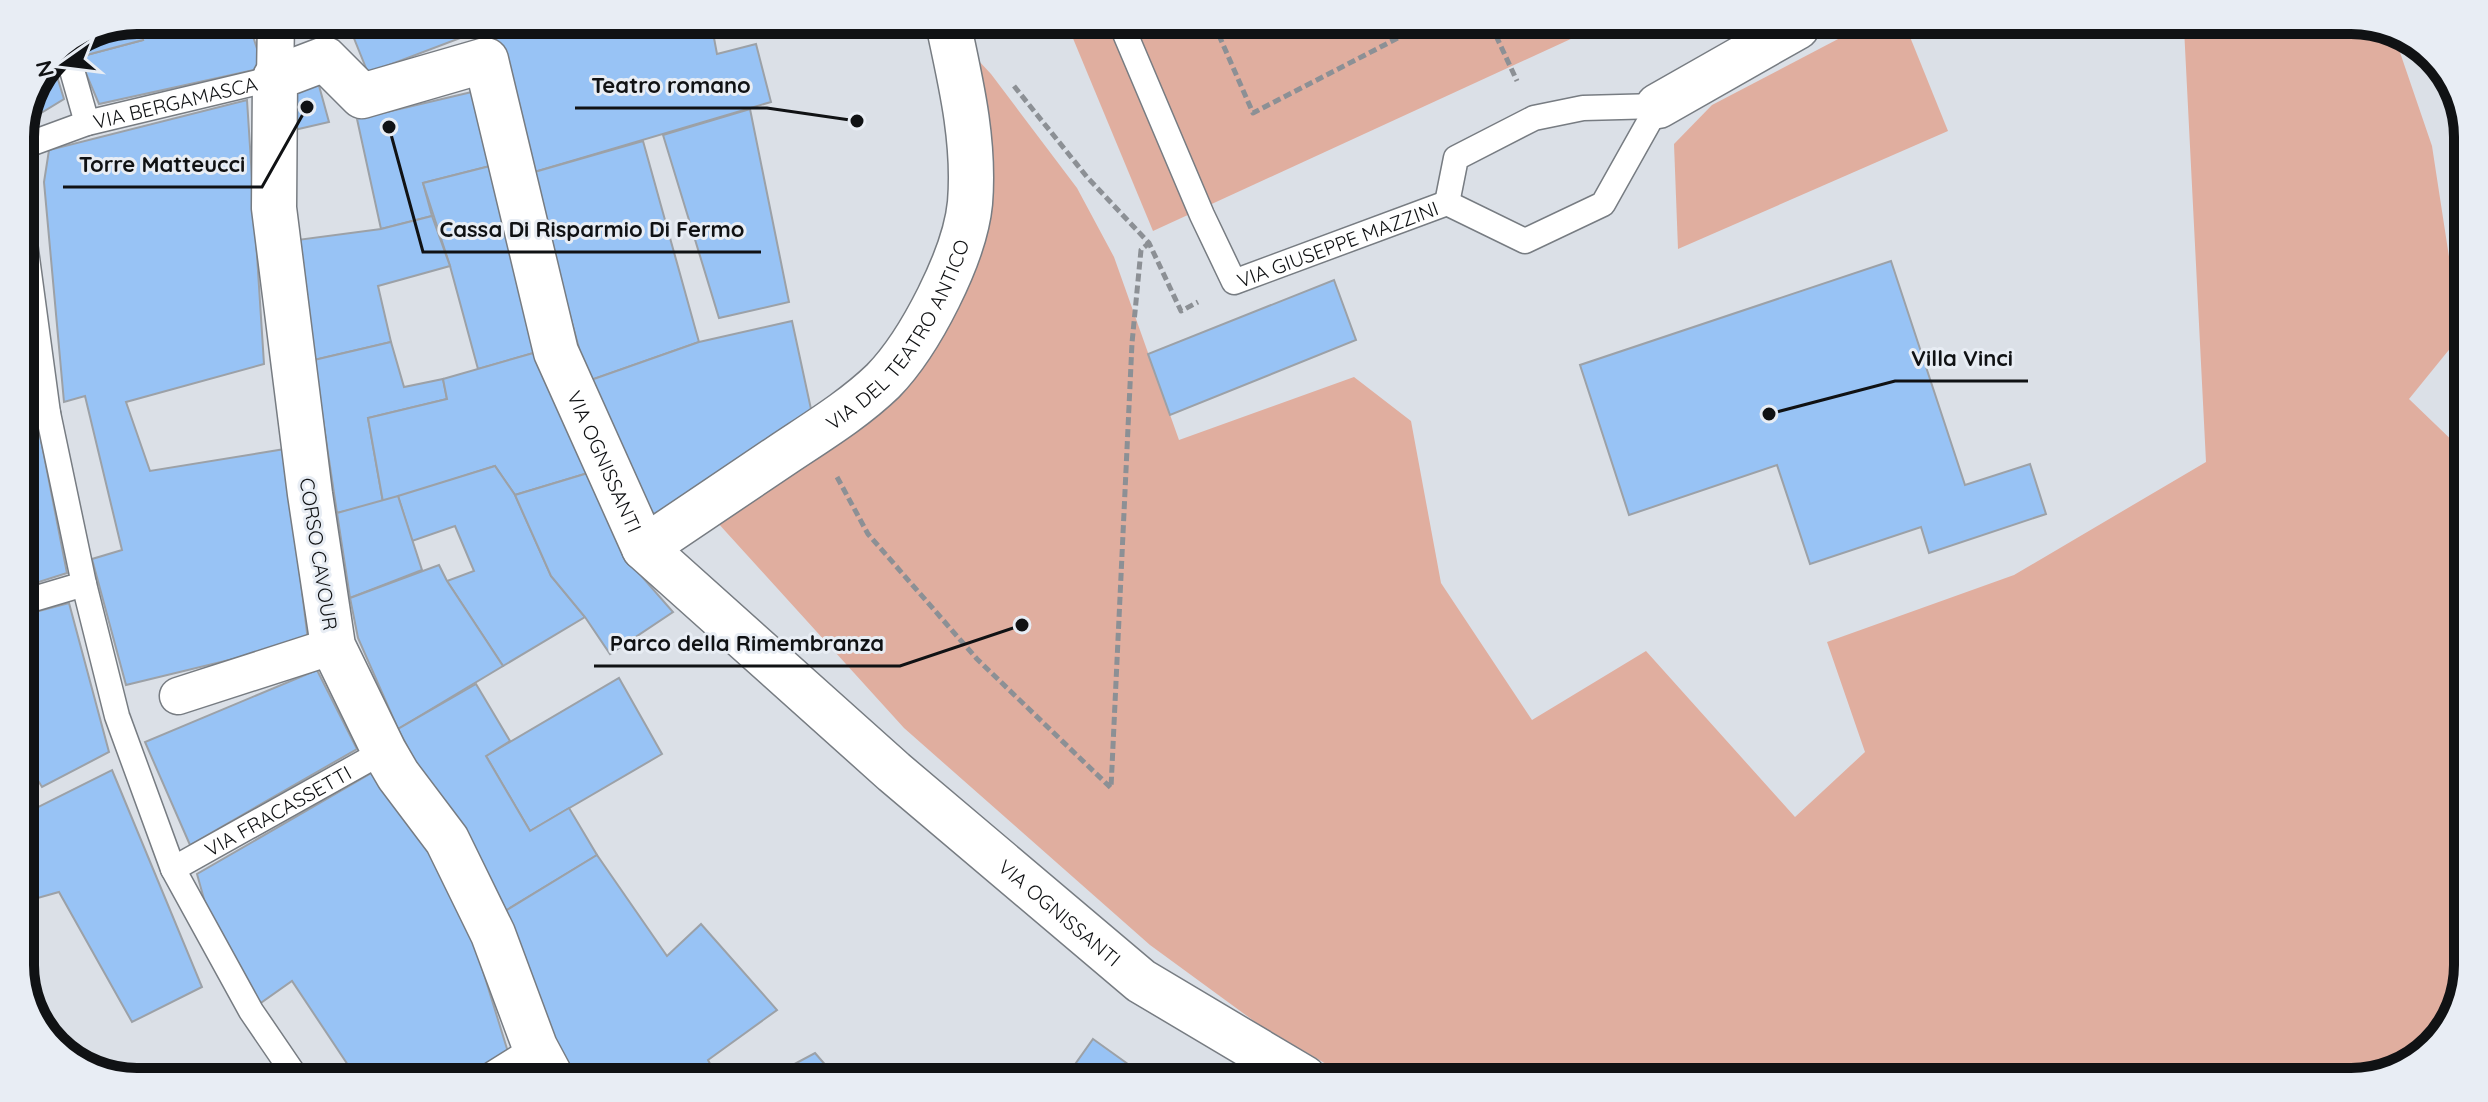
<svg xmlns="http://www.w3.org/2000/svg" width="2488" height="1102" font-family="Quicksand,sans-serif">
<rect width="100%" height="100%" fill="#dbe0e7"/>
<g fill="#e0ae9f">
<path d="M1067 24 1599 26 1153 231Z"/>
<path d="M1861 27H1906L1948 131 1678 249 1674 144 1712 105Z"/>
<path d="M2184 28 2392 29 2432 146 2461 335 2409 399 2462 450 2459 1010 2416 1062 2351 1082 1350 1078 1258 1024 1150 945 904 728 717 522 937 319 964 45 991 74 1077 188 1114 257 1179 440 1354 377 1411 421 1441 583 1532 720 1646 651 1795 817 1865 752 1827 642 2014 575 2206 462Z"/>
</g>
<g fill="#98c3f5" stroke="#9ca1a7" stroke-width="2">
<path d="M137 20H248L263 68 99 104 79 57 143 40Z"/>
<path d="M137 20 143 40 79 57 75 46Z"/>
<path d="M347 21H505L368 73Z"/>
<path d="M505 21 711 22 717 54 756 44 771 102 531 173 492 27Z"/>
<path d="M52 60 64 99 23 124Z"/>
<path d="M318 82 329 122 290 131 289 92Z"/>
<path d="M476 91 494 165 423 183 432 216 381 229 357 119Z"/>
<path d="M247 100 264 364 126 402 150 471 285 449 308 641 126 685 92 559 122 550 85 396 64 402 44 182 49 150Z"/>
<path d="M750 109 789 302 719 318 663 135Z"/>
<path d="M643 141 699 342 588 381 531 173Z"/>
<path d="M494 165 537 352 478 369 450 266 423 183Z"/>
<path d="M432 216 450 266 378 286 391 342 314 360 297 240 381 229Z"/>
<path d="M1891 261 1965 485 2030 464 2046 514 1929 553 1921 527 1810 564 1777 465 1629 515 1580 365Z"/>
<path d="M1334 280 1356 340 1170 415 1148 354Z"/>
<path d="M792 321 814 423 647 518 588 381 699 342Z"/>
<path d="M391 342 404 387 443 379 447 399 368 418 383 502 337 513 314 360Z"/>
<path d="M20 347 33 399 20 404Z"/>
<path d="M537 352 588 473 515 495 495 466 383 502 368 418 447 399 443 379Z"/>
<path d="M40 435 67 573 20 588V440Z"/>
<path d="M495 466 515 495 551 576 585 617 503 666 447 581 474 571 455 526 412 541 398 496Z"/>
<path d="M588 473 623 555 673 612 610 654 585 617 551 576 515 495Z"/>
<path d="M398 496 422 570 350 598 337 513Z"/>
<path d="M439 565 447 581 503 666 398 729 358 638 350 598Z"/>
<path d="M69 603 109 752 42 787 20 751V616Z"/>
<path d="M317 670 357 749 190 845 145 742Z"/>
<path d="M619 678 662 754 530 831 486 756Z"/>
<path d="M476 684 510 741 486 756 530 831 569 808 597 855 497 916 398 729Z"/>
<path d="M112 770 202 987 132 1022 59 892 20 903V816Z"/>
<path d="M375 771 450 864 508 1052 472 1074H354L292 981 255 1007 214 935 197 874Z"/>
<path d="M597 855 667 956 701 924 777 1010 708 1060 716 1075H576L540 1020 497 916Z"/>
<path d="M1093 1039 1146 1077H1066Z"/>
<path d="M815 1053 835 1076H772Z"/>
</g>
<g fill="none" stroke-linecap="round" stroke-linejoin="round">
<g stroke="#777c82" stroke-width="27">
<g id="service">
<path id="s1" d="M1121 24 1202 215 1234 282 1447 203"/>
<path d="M66 49 87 123"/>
<path id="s2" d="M20 188 27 145 87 123 275 78"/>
<path d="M1447 203 1525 241 1603 204 1658 106"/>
<path d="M1447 203 1456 158 1534 118 1583 108 1658 106"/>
<path d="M20 206 48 413 84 584 117 716 173 869 251 1011 294 1074"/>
<path d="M20 421 48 413"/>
<path d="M20 603 84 584"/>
<path id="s3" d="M173 869 384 751"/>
<path d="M492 1074 535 1047"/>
</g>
</g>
<g stroke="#777c82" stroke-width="39">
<g id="pedestrian">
<path d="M275 78 276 21"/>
<path d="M178 696 333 646"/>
</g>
</g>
<g stroke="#777c82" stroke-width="47">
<g id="minor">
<path d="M1658 106 1797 27"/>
<path id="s4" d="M644 548C691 516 738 485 785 453 818 431 854 409 883 381 920 343 965 256 970 203 975 142 961 83 948 23"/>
<path id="s5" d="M550 1075 535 1047 493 934 447 840 398 775 384 751 333 646 310 494 274 208 275 78 325 59 362 96 486 60 556 352 644 548 894 772 1141 981 1304 1078"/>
</g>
</g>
<g stroke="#8c9095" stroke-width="5" stroke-dasharray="8 4" stroke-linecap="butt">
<path d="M1214 24 1253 113 1423 25"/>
<path d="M1491 25 1517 81"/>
<path d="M1014 86 1087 177 1149 243 1181 311 1198 302"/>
<path d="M837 477 868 534 977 659 1111 788 1132 343 1141 250 1149 243"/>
</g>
<use href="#service" stroke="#fff" stroke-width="24"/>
<use href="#pedestrian" stroke="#fff" stroke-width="36"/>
<use href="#minor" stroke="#fff" stroke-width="44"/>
</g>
<g text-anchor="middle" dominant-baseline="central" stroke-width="6" stroke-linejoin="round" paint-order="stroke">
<g font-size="20" fill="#101214" stroke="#e8edf4">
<text stroke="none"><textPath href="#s2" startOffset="198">VIA BERGAMASCA</textPath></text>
<text stroke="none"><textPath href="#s1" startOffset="392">VIA GIUSEPPE MAZZINI</textPath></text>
<text stroke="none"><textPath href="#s4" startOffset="338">VIA DEL TEATRO ANTICO</textPath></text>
<text stroke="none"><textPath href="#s5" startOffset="1710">VIA OGNISSANTI</textPath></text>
<text transform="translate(319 554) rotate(81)">CORSO CAVOUR</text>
<text stroke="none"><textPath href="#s3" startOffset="120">VIA FRACASSETTI</textPath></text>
<text stroke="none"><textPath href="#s5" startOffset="2358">VIA OGNISSANTI</textPath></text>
</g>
</g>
<path d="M0 0H2488V1102H0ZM137 34H2351A103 103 0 0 1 2454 137V965A103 103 0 0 1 2351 1068H137A103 103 0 0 1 34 965V137A103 103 0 0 1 137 34Z" fill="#e8edf4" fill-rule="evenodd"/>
<path fill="none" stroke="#101214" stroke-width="10" d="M137 34H2351A103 103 0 0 1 2454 137V965A103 103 0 0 1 2351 1068H137A103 103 0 0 1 34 965V137A103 103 0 0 1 137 34Z"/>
<path fill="none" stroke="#101214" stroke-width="3" d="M857 121L767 108H575M307 107L262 187H63M389 127L423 252H761M1769 414L1895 381H2028M1022 625L900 666H594"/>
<g fill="#101214" stroke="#e8edf4" stroke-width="3">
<circle cx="857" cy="121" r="8"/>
<circle cx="307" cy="107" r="8"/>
<circle cx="389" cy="127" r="8"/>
<circle cx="1769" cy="414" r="8"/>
<circle cx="1022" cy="625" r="8"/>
</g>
<g font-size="22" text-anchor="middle" font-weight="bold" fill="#101214" stroke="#e8edf4" stroke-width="6" stroke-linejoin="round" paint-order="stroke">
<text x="671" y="93">Teatro romano</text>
<text x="162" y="172">Torre Matteucci</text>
<text x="592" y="237">Cassa Di Risparmio Di Fermo</text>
<text x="1962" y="366">Villa Vinci</text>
<text x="747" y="651">Parco della Rimembranza</text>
</g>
<g transform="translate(64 64) rotate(256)" stroke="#e8edf4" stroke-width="6" paint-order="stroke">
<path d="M0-6L14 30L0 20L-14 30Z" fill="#101214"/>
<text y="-12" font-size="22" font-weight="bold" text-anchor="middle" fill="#101214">N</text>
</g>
</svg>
